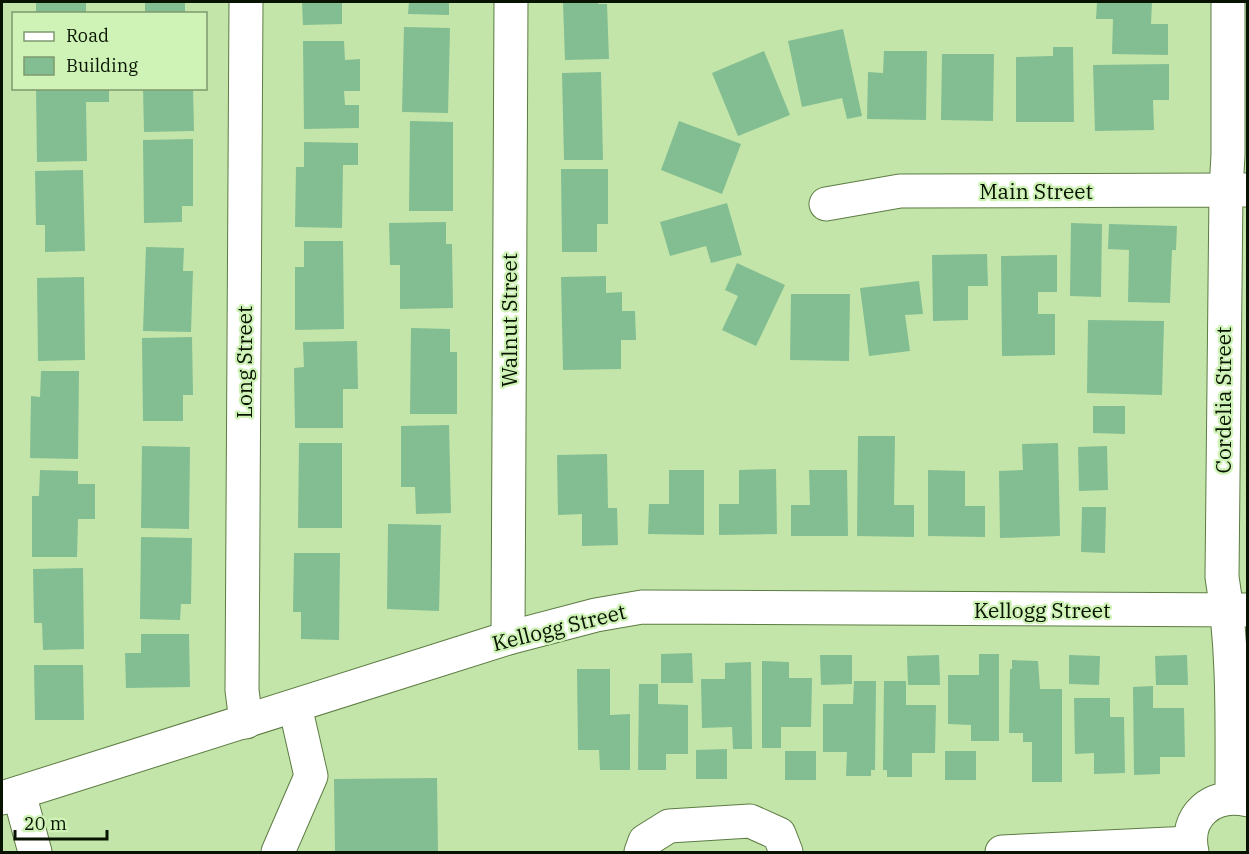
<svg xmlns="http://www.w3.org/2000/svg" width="1249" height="854" font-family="'IBM Plex Serif',serif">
<rect width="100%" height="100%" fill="#c3e5a9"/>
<g fill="#82be92">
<rect x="36" y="2" width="50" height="12"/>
<rect x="145" y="2" width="40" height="12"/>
<path d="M302 2H342V24L303 25Z"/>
<path d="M409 2H449V15L408 14Z"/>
<path d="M563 2H598V4H607L609 59 565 60Z"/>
<path d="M1097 2H1152L1151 24H1168V55L1112 54 1113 19H1096Z"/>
<path d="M404 27 450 28 448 113 402 112Z"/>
<path d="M843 29 862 116 847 119 842 98 802 107 788 41Z"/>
<path d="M303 41H344L345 60 360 59V91H344L345 105H359V128L304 129Z"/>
<path d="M1053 47H1073L1074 122H1016V57L1053 56Z"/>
<path d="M764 51 790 115 738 136 712 73Z"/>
<path d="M884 51H927L926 120 867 119 868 72 883 73Z"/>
<path d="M942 54H994L993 121 941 120Z"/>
<path d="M1169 64V100H1153L1154 130 1095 131 1093 65Z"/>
<path d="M601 72 603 160H564L562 73Z"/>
<path d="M36 88H109V102H86L87 161 37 162Z"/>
<path d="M143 88H193L194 131 144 132Z"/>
<path d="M410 121 453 122V211H409Z"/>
<path d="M679 121 741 144 722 194 661 170Z"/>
<path d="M193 139V206H182V222L144 223 143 140Z"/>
<path d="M304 142 358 143V165H343L342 228 295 227 296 167H304Z"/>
<path d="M561 169H608V224H597V252H562Z"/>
<path d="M83 170 85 251 45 252V225H36L35 171Z"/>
<path d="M727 203 742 255 711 263 706 246 670 256 660 222Z"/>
<path d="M446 222V244H452L453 308 400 309V265H390L389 223Z"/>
<path d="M1071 223 1102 224 1101 297 1070 296Z"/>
<path d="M1109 224 1177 226 1176 250H1172L1170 303 1128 302 1129 250 1108 249Z"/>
<path d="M304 241H343L344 329 295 330V267H304Z"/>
<path d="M146 247 184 248 183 271H193L191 332 143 331Z"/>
<path d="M987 254 988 286H968V320L933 321 932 255Z"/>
<path d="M1057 255V292H1038V314H1055V355L1002 356 1001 256Z"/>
<path d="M737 263 785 285 756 346 722 330 738 296 725 290Z"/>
<path d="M606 276V293L622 292V311H635L636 340H621V369L563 370 561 277Z"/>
<path d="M84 277 85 360 38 361 37 278Z"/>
<path d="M919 281 923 314 905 315 910 351 869 356 860 288Z"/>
<path d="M791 294H850L849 361 790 360Z"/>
<path d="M1088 320 1164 321 1162 395 1087 393Z"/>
<path d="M411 328 450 329V352H457V414H410Z"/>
<path d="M192 337 193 395H183V421H143L142 338Z"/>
<path d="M357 341 358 389H343V428H295L294 368 304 367 303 342Z"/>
<path d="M41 371H79L78 459 30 458 31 396 40 397Z"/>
<path d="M1093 406H1125V434L1093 433Z"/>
<path d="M449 425 451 513 416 514 415 487H401V426Z"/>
<path d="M858 436H895L894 505H914V537L857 536Z"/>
<path d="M299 443H342V528H298Z"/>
<path d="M1058 443 1060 536 1000 538 999 471 1023 470 1022 444Z"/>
<path d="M142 446 190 447 189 529 141 528Z"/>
<path d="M1107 446 1108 490 1079 491 1078 447Z"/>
<path d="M607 454 608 508H617L618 545 582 546V514L558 515 557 455Z"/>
<path d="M776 469 777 534 719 535V504H739V470Z"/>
<path d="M40 470 78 471V484H95V519H78L77 557H32V496H39Z"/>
<path d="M669 470H704V535L648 534 649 504H669Z"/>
<path d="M809 470H847L848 536H791V505H810Z"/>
<path d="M928 470 965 471V506H985V537L928 536Z"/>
<path d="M1082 507H1106L1105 553 1081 552Z"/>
<path d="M388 524 441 525 439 611 387 609Z"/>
<path d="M141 537 192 538 191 604H181L180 620 140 619Z"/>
<path d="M294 553H340L339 640 301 639V612H293Z"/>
<path d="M83 568 84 649 43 650 42 623H34L33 569Z"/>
<path d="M141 634H189L190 687 126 688 125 653H141Z"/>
<path d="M692 653 693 683H661V654Z"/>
<path d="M979 654H999V741H971V725L948 724V675H979Z"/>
<path d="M820 655H852V684L821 685Z"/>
<path d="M939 655 940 685H908L907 656Z"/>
<path d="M1069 655 1100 656 1099 685 1069 684Z"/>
<path d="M1187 655 1188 685H1156L1155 656Z"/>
<path d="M1012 660 1038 661 1040 689H1062V782H1032V742H1023V733H1009L1010 669H1012Z"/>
<path d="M762 661 789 662V678H812L811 727H781V748H762Z"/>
<path d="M751 662 752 749H733L732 727 702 728 701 679H725V663Z"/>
<path d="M34 665H83L84 720H35Z"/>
<path d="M577 669H610V715L630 714V770H600L599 750H578Z"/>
<path d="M854 681H876L875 770H871V776H846L847 752H823V704H853Z"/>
<path d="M884 681H906V705H936L935 753H912V777H887V770H883Z"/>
<path d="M639 684H658V704L688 705V754H666V770H638Z"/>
<path d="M1153 686V708H1184L1185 757H1160V774L1134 775 1133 687Z"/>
<path d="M1074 698H1110V717H1124L1125 773 1094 774V753L1075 754Z"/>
<path d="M727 749V779H696V750Z"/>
<rect x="785" y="751" width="31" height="29"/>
<rect x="945" y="751" width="31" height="29"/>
<path d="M437 778 438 852H335L334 779Z"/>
</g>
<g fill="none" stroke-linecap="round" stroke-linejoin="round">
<g stroke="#5d7c44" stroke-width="35">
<g id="minor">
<path d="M826 204 900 191 1226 190 1222 577C1234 649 1232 724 1232 797"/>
<path d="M508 638 511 2"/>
<path d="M246 722 242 690 246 2"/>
<path d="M19 793 35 852"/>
<path d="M2 798 508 638 596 615 642 607 1248 610"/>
<path d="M278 852 311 776 295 706"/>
<path d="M641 852 645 841 669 826 750 821 779 834 786 852"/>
<path d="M1002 852 1190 843"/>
<path d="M1192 852C1184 816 1212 792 1248 800"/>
</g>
</g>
<g stroke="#5d7c44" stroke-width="35">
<path id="major" d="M1228 2V155L1226 190H1248"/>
</g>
<use href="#minor" stroke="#fff" stroke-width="33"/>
<use href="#major" stroke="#fff" stroke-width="33"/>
</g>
<g text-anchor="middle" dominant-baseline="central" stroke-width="4.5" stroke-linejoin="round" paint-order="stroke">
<g font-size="21" fill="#081301" stroke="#cff3b6">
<text x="1036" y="191">Main Street</text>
<text transform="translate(509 320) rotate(-90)">Walnut Street</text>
<text transform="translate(244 362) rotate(-90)">Long Street</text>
<text transform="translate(1223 400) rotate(-90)">Cordelia Street</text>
<text x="1042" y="610">Kellogg Street</text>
<text transform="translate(559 627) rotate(-14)">Kellogg Street</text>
</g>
</g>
<rect width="1249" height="854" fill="none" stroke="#081301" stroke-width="6"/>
<rect x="12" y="12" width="195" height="78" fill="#cff3b6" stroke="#7f996e" stroke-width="1.5"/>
<rect x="24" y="32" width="30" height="9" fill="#ffffff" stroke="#7f996e" stroke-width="1.5"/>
<text x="66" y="42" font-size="18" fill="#081301">Road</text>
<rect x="24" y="57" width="30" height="18" fill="#82be92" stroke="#7f996e" stroke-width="1.5"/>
<text x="66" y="72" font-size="18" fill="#081301">Building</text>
<path d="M15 830v9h92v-9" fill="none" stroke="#081301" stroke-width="3"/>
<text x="24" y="830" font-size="18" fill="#081301" stroke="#cff3b6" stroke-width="4.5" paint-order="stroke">20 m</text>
</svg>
